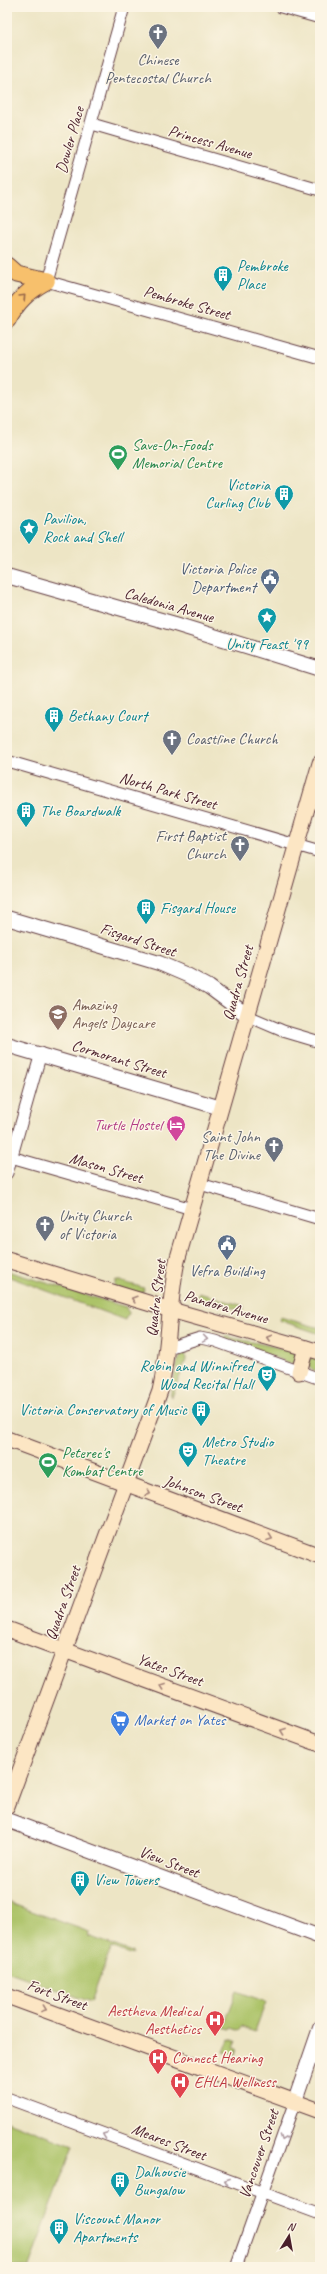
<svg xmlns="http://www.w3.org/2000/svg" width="327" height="2274" font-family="Caveat,sans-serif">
<rect width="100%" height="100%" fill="#fcf5e5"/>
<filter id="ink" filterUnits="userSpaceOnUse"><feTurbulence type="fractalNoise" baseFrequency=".025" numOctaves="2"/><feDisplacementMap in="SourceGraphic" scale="8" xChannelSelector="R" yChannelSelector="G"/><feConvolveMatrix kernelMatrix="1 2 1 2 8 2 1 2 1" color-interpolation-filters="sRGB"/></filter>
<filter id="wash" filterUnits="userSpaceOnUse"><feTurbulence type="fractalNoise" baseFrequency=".012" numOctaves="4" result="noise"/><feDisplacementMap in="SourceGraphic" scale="16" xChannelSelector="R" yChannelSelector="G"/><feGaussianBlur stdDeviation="0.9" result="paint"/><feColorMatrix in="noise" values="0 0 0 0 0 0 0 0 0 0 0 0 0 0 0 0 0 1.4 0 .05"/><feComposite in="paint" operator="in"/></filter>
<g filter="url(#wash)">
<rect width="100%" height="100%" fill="#ede5c5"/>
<g fill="#acc368" stroke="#7b714a">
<path d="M7 1271 126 1307 128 1313 125 1320 7 1276Z"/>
<path d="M116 1280 144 1288 143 1292 137 1293 114 1287Z"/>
<path d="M199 1293 244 1306 243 1311 197 1298Z"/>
<path d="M280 1317 320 1328V1334L279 1320Z"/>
<path d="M225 1336 294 1351 297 1355 295 1362 292 1364 225 1339Z"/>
<path d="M185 1349 186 1360 172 1397 170 1396 178 1361Z"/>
<path d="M311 1355 320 1357V1371L313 1370 308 1365Z"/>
<path d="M7 1902 89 1932 88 1936 132 1952V1955L111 1947 91 2002 7 1971Z"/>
<path d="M237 1991 266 2002 255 2031 241 2026 239 2031 231 2028 230 2030 223 2028Z"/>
<path d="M229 2039 236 2041 233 2048 237 2049 235 2056 224 2052Z"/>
<path d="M7 2121 73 2146 29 2267H7Z"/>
</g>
</g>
<g filter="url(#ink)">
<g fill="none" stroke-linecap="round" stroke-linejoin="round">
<g stroke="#623d42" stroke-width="13">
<g id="minor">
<path d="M124 7 46 281 320 358"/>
<path d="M281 7 320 18"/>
<path d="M92 124 320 190"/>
<path d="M7 761 320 852"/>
<path d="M248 1016 283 1031 320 1042"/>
<path d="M11 1157 192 1209"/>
<path d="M7 1173 41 1053"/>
<path d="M200 1184 320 1219"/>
<path d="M168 1348 200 1338 215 1341 320 1379"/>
<path d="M7 2098 320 2214"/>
<path d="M236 2267 295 2101"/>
</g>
</g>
<g stroke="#623d42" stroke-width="16">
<g id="tertiary">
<path d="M7 576 175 624 320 669"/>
<path d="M7 918 159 963 187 975 209 987 248 1016"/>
<path d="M7 1045 221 1108"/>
<path d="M7 1820 320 1937"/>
<path d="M295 2101 320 2028"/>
</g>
</g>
<g stroke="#623d42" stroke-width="17">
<g id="secondary">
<path d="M7 1260 171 1310 320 1352"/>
<path d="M299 1372 306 1348"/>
<path d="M7 1439 320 1556"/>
<path d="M7 1629 320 1744"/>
<path d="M7 1806 160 1391C170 1348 168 1304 177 1261L320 763"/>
<path d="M7 1996 320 2111"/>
</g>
</g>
<g stroke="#623d42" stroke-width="19">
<g id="primary">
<path d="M7 266 16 274 46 281"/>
<path d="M7 320C17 301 28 291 46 281"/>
</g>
</g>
<use href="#minor" stroke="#fff" stroke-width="11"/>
<use href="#tertiary" stroke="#fff" stroke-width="14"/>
<use href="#secondary" stroke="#fce6c4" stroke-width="15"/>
<use href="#primary" stroke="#f7c06c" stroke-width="17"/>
</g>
<defs><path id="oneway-chevron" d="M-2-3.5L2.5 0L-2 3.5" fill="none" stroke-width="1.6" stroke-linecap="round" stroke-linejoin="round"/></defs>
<use stroke="#986748" href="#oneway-chevron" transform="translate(23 297) rotate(-46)"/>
<g stroke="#a38278">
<use href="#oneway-chevron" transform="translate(134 1299) rotate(-163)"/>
<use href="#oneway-chevron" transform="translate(269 1338) rotate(-164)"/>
<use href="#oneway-chevron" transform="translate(148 1493) rotate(20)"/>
<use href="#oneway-chevron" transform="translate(270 1538) rotate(20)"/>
<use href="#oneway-chevron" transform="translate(162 1686) rotate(-160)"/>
<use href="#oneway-chevron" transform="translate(283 1731) rotate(-160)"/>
<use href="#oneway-chevron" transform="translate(44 2009) rotate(20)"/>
</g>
<g stroke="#ae9aa0">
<use href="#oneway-chevron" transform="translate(205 1339) rotate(9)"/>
<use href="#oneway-chevron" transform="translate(105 2135) rotate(-159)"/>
<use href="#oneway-chevron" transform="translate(283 2138) rotate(109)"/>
<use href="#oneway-chevron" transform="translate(227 2181) rotate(-160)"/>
</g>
</g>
<defs>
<g id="church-pin" transform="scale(1)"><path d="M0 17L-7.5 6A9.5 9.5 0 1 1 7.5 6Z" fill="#6b7280" stroke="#fcf5e5"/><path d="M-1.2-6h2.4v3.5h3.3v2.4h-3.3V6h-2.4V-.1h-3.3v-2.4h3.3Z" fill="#fff"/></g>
<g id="building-pin" transform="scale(1)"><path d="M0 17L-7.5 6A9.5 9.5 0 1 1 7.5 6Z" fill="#0f9aa8" stroke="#fcf5e5"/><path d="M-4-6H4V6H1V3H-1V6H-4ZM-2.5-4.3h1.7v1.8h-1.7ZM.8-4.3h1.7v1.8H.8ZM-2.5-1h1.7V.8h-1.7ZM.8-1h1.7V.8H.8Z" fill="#fff"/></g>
<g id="stadium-pin" transform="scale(1)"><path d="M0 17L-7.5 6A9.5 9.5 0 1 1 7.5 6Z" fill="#2e9e5b" stroke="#fcf5e5"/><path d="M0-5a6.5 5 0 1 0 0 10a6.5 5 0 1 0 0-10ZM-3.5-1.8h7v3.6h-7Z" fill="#fff"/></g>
<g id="sight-pin" transform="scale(1)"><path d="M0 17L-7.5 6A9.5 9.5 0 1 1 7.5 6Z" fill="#0f9aa8" stroke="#fcf5e5"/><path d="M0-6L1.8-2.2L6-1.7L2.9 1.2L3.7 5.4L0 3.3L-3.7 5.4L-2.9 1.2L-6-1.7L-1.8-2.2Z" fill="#fff"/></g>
<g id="civic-pin" transform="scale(1)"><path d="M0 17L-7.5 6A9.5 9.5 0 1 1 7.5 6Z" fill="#5c6f8a" stroke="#fcf5e5"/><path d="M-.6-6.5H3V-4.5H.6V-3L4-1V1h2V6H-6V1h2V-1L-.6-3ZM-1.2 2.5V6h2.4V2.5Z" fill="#fff"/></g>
<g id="school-pin" transform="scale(1)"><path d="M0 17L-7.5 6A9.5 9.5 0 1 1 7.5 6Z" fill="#8d6e63" stroke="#fcf5e5"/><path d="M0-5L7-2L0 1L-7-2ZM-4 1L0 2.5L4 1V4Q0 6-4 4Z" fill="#fff"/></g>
<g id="hotel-pin" transform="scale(1)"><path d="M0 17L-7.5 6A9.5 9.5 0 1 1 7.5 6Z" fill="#d1479c" stroke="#fcf5e5"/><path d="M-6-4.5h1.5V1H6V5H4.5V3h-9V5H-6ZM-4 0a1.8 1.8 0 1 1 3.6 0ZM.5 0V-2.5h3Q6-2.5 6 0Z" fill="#fff"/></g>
<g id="theatre-pin" transform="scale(1)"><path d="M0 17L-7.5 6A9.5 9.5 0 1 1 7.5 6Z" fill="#0f9aa8" stroke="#fcf5e5"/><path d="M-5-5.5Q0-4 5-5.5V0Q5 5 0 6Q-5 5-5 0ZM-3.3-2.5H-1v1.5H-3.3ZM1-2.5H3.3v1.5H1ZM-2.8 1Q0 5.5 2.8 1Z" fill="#fff"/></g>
<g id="supermarket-pin" transform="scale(1)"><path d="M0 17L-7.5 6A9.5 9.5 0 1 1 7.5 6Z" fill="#3f7fe0" stroke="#fcf5e5"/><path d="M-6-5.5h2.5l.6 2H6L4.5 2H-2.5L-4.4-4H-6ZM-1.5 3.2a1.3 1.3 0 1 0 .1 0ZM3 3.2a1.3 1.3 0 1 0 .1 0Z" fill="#fff"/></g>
<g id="hospital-pin" transform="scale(1)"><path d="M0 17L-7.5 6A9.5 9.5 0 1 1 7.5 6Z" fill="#e0444e" stroke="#fcf5e5"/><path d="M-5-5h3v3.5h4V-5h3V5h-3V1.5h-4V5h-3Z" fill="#fff"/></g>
</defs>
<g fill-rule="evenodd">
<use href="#church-pin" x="158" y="33"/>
<use href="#building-pin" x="223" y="275"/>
<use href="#stadium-pin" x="118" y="454"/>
<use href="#building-pin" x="284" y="494"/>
<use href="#sight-pin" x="29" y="528"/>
<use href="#civic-pin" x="270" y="578"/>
<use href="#sight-pin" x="267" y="617"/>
<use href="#building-pin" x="54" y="716"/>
<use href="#church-pin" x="172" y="739"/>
<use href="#building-pin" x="26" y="811"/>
<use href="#church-pin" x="240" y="845"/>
<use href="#building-pin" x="146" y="908"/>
<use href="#school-pin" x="58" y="1014"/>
<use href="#hotel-pin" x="176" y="1125"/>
<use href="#church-pin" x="274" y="1146"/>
<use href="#church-pin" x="45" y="1225"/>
<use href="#civic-pin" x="227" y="1244"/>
<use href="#theatre-pin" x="267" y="1375"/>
<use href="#building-pin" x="201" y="1410"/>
<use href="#theatre-pin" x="188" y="1451"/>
<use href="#stadium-pin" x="48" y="1462"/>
<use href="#supermarket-pin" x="120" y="1720"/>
<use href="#building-pin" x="80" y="1880"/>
<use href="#hospital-pin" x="215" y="2020"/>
<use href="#hospital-pin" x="158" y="2058"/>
<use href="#hospital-pin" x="180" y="2082"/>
<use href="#building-pin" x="120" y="2181"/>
<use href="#building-pin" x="59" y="2228"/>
</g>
<g text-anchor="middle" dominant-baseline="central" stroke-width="3" stroke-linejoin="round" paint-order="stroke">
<g font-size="16" fill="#5b616d" stroke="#fcf5e5" text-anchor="start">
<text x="158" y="60" text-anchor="middle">Chinese<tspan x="158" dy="18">Pentecostal Church</tspan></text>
<text x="186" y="739">Coastline Church</text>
<text x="226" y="836" text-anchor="end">First Baptist<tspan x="226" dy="18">Church</tspan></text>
<text x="260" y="1137" text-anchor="end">Saint John<tspan x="260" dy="18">The Divine</tspan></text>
<text x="59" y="1216">Unity Church<tspan x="59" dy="18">of Victoria</tspan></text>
</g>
<g font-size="16" fill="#4a1f2b" stroke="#fcf5e5">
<text transform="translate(70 140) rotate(-74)">Dowler Place</text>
<text transform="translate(210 142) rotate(16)">Princess Avenue</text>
<text transform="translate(187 303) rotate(16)">Pembroke Street</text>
<text transform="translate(169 605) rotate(16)">Caledonia Avenue</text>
<text transform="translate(168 791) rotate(16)">North Park Street</text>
<text transform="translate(138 940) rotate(18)">Fisgard Street</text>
<text transform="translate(238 983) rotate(-74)">Quadra Street</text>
<text transform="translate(119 1059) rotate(17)">Cormorant Street</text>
<text transform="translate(106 1168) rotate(16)">Mason Street</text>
<text transform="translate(156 1298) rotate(-83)">Quadra Street</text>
<text transform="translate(226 1307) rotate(16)">Pandora Avenue</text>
<text transform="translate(203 1494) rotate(20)">Johnson Street</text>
<text transform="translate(63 1603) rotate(-70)">Quadra Street</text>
<text transform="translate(170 1670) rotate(20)">Yates Street</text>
<text transform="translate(169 1862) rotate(21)">View Street</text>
<text transform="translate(57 1995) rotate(20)">Fort Street</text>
<text transform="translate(169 2142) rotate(21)">Meares Street</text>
<text transform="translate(259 2154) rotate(-71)">Vancouver Street</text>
</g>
<g font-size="16" fill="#0d838f" stroke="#fcf5e5" text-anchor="start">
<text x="237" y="266">Pembroke<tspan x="237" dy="18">Place</tspan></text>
<text x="270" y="485" text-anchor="end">Victoria<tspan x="270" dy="18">Curling Club</tspan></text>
<text x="43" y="519">Pavilion,<tspan x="43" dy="18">Rock and Shell</tspan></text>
<text x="267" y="644" text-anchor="middle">Unity Feast '99</text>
<text x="68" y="716">Bethany Court</text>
<text x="40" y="811">The Boardwalk</text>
<text x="160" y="908">Fisgard House</text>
<text x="253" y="1366" text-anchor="end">Robin and Winnifred<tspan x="253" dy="18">Wood Recital Hall</tspan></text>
<text x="187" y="1410" text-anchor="end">Victoria Conservatory of Music</text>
<text x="202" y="1442">Metro Studio<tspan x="202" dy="18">Theatre</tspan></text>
<text x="94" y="1880">View Towers</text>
<text x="134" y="2172">Dalhousie<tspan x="134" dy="18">Bungalow</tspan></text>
<text x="73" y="2219">Viscount Manor<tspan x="73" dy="18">Apartments</tspan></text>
</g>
<g font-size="16" fill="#27864d" stroke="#fcf5e5" text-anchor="start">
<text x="132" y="445">Save-On-Foods<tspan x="132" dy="18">Memorial Centre</tspan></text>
<text x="62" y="1453">Peterec's<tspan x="62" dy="18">Kombat Centre</tspan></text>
</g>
<g font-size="16" fill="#4e5e75" stroke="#fcf5e5" text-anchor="end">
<text x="256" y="569">Victoria Police<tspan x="256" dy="18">Department</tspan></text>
<text x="227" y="1271" text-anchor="middle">Vefra Building</text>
</g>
<g font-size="16" fill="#785e54" stroke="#fcf5e5" text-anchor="start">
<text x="72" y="1005">Amazing<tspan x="72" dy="18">Angels Daycare</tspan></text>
</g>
<g font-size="16" fill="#b23c85" stroke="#fcf5e5" text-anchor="end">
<text x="162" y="1125">Turtle Hostel</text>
</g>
<g font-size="16" fill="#366cbe" stroke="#fcf5e5" text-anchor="start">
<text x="134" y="1720">Market on Yates</text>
</g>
<g font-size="16" fill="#be3a42" stroke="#fcf5e5" text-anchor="start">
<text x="201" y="2011" text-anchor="end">Aestheva Medical<tspan x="201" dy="18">Aesthetics</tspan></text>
<text x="172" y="2058">Connect Hearing</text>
<text x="194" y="2082">EHLA Wellness</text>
</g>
</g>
<rect width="327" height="2274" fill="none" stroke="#fcf5e5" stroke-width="24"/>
<g transform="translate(289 2236) rotate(11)" stroke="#fcf5e5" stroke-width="3" paint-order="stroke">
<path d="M0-3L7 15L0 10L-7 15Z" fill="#4a1f2b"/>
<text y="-6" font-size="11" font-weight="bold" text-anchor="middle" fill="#4a1f2b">N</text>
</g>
</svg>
